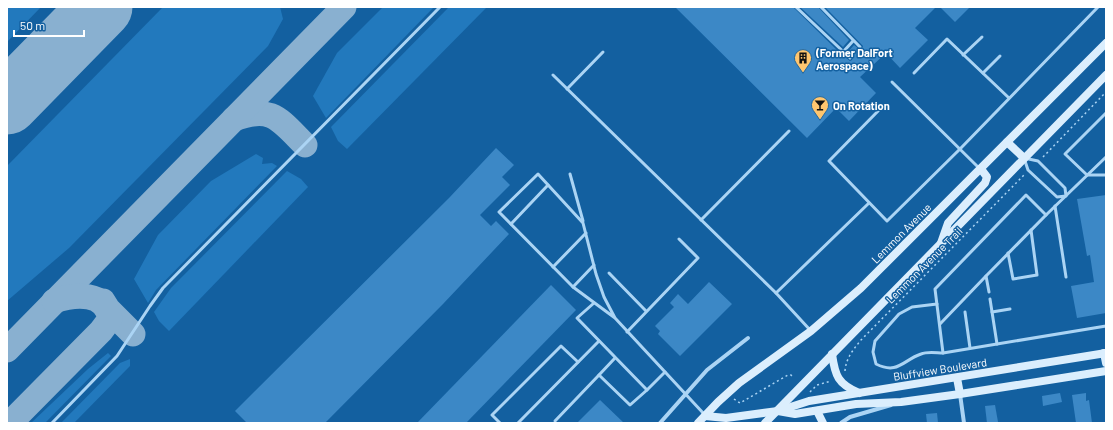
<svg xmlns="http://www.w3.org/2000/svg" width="1113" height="430" font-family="Barlow,sans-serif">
<rect width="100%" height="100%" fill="#1360a0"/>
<g fill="#2279bd">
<path d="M7 7H41L7 42Z"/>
<path d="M163 7H280L283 19 268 46 69 248 7 301V166Z"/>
<path d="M383 7H434L326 118 313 96 337 53Z"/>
<path d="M449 7H487L347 149 338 141 331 127Z"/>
<path d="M256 154 263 158 262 164 272 163 277 166 156 290 148 303 134 279 158 235 211 181Z"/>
<path d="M287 171 301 179 308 187 169 331 159 321 154 312 171 288Z"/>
<path d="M108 353 111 356 45 423H31L88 369Z"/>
<path d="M130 359V366L74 423H61L120 363Z"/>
</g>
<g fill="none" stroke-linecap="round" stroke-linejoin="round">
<g stroke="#89b0d0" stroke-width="25">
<path d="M234 119C272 105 279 119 305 145"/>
<path d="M103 301 108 309 133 334"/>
<path d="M7 350 344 7"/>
<path d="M10 423 101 331 110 319C106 291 75 294 54 301"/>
</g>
<path stroke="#89b0d0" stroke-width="63" d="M7 103 101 7"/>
</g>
<g fill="#3c88c6">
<path d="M675 7H793L841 54 850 61 852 60 853 58 848 52 854 45 860 50 862 49 863 46 825 7H936L915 28 928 40 900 68 886 53 860 77 876 93 849 121 836 108 807 138Z"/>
<path d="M800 7H818L849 40 843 47Z"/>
<path d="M940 7H970L955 22Z"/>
<path d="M496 148 514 165 502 177 510 185 480 215 491 226 496 221 509 234 443 304 325 423H247L235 411 449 198Z"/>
<path d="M1106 195V313L1077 318 1071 286 1094 282 1090 255 1087 256 1077 199Z"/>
<path d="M709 282 732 304 680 356 658 334 660 331 655 326 674 307 670 303 678 294 688 304Z"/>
<path d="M551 285 576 310 466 423H417Z"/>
<path d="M1060 393 1062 402 1043 406 1042 396Z"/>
<path d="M1086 393V401L1089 400 1092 423H1076L1072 395Z"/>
<path d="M600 400 624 423H577Z"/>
<path d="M995 405 998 422 987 423 985 406Z"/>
<path d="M937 413 938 423H927L926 414Z"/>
</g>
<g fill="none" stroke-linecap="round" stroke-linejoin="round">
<g stroke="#abd4f4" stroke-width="1.5" stroke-dasharray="2 3" stroke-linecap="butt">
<path d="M1043 157 1106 92"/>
<path d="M845 371C846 358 853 350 861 340L1024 175"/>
<path d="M810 392 817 385 831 381"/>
<path d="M734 399 740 403 788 375H791L794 378"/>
</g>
<g stroke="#abd4f4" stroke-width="3">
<path d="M796 7 850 58"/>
<path d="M821 7 860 47"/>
<path d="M843 52 853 41"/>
<path d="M963 55 982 37"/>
<path d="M914 73 947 39 1009 98"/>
<path d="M983 73 1000 56"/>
<path d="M553 75 776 293"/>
<path d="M892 82 979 168"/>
<path d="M567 89 603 52"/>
<path d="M881 108 829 161 887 221 960 149 1098 7"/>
<path d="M1106 113 1065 154 1087 175H1106"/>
<path d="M1024 158 1038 161 1065 188 1066 196 1057 197 1028 170Z"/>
<path d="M570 174 583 221"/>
<path d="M1055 206 1066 277"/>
<path d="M701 220 789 131"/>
<path d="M511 224 548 185"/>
<path d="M1008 253 1013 279 1037 275 1031 230"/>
<path d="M553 267 586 233"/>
<path d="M609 273 646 311"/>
<path d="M573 287 594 265"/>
<path d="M989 292 986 276 1046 215"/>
<path d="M990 299 997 344 943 353 935 289 1026 195 1046 215 1106 157"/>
<path d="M594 303 577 318 647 390 665 372"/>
<path d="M937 304 912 307 899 314 875 341 873 352 876 364C898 375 903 360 921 354 928 351 937 353 943 353"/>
<path d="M965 312 970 348"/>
<path d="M992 312 1010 309"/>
<path d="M615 318 604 297 596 274 583 223 538 174 499 212 573 287 615 318 704 414"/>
<path d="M940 324 986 276"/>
<path d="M811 331 776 293 869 203"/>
<path d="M627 332 698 258 679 239"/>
<path d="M997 344 1106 326"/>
<path d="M615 358 599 375 630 405 647 390"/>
<path d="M555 421 599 375"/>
<path d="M52 423 117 356 150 306 163 288 440 7"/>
<path d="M500 423 492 415 561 346 578 362"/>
<path d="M518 423 599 341"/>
</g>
<g stroke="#abd4f4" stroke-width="4">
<path d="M960 394 964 423"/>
<path d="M660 423 707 370 748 338"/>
<path d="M841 423 850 417 891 405"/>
</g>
<g stroke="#dbeefd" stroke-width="8">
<path d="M1007 142 1024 158"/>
<path d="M941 243 948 223 985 183 987 177 981 169"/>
<path d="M1104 353 1106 363"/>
<path d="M832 354C835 376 838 384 859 393"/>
<path d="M957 378 960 394"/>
<path d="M778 411 795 414 856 404 901 402 960 394 1106 371"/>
<path d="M817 411 823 423"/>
<path d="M705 416 726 418 778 411 809 401 1106 353"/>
<path d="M698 423 718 402 739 383 811 331 861 288 1106 43"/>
<path d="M765 423 1106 75"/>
</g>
</g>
<defs>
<g id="building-pin" transform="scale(0.9)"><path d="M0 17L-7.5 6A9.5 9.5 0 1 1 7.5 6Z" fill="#ffc66f" stroke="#1360a0"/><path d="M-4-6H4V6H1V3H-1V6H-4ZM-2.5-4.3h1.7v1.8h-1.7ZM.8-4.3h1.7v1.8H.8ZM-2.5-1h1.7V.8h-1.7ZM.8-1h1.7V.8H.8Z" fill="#111"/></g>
<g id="bar-pin" transform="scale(0.9)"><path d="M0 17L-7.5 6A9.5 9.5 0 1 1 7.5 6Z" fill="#ffc66f" stroke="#1360a0"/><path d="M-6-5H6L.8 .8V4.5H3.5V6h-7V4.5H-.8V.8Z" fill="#111"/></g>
</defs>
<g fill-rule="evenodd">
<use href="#building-pin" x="803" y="58"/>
<use href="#bar-pin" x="820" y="105"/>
</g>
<g text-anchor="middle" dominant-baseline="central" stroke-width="3" stroke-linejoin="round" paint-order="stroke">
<g font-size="11" font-weight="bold" fill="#fff" stroke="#1360a0" text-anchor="start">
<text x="816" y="52">(Former DalFort<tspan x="816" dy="13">Aerospace)</tspan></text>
<text x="833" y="105">On Rotation</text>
</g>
<g font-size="11" fill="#fff" stroke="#1360a0">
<text transform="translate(901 233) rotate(-45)">Lemmon Avenue</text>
<text transform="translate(924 265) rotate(-45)">Lemmon Avenue Trail</text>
<text transform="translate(940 369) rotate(-9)">Bluffview Boulevard</text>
</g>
</g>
<rect width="1113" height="430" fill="none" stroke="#ffffff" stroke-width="16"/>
<path d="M14 30v6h70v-6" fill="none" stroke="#ffffff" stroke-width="2"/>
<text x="20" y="30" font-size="12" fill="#ffffff" stroke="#1360a0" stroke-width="3" paint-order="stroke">50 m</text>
</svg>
